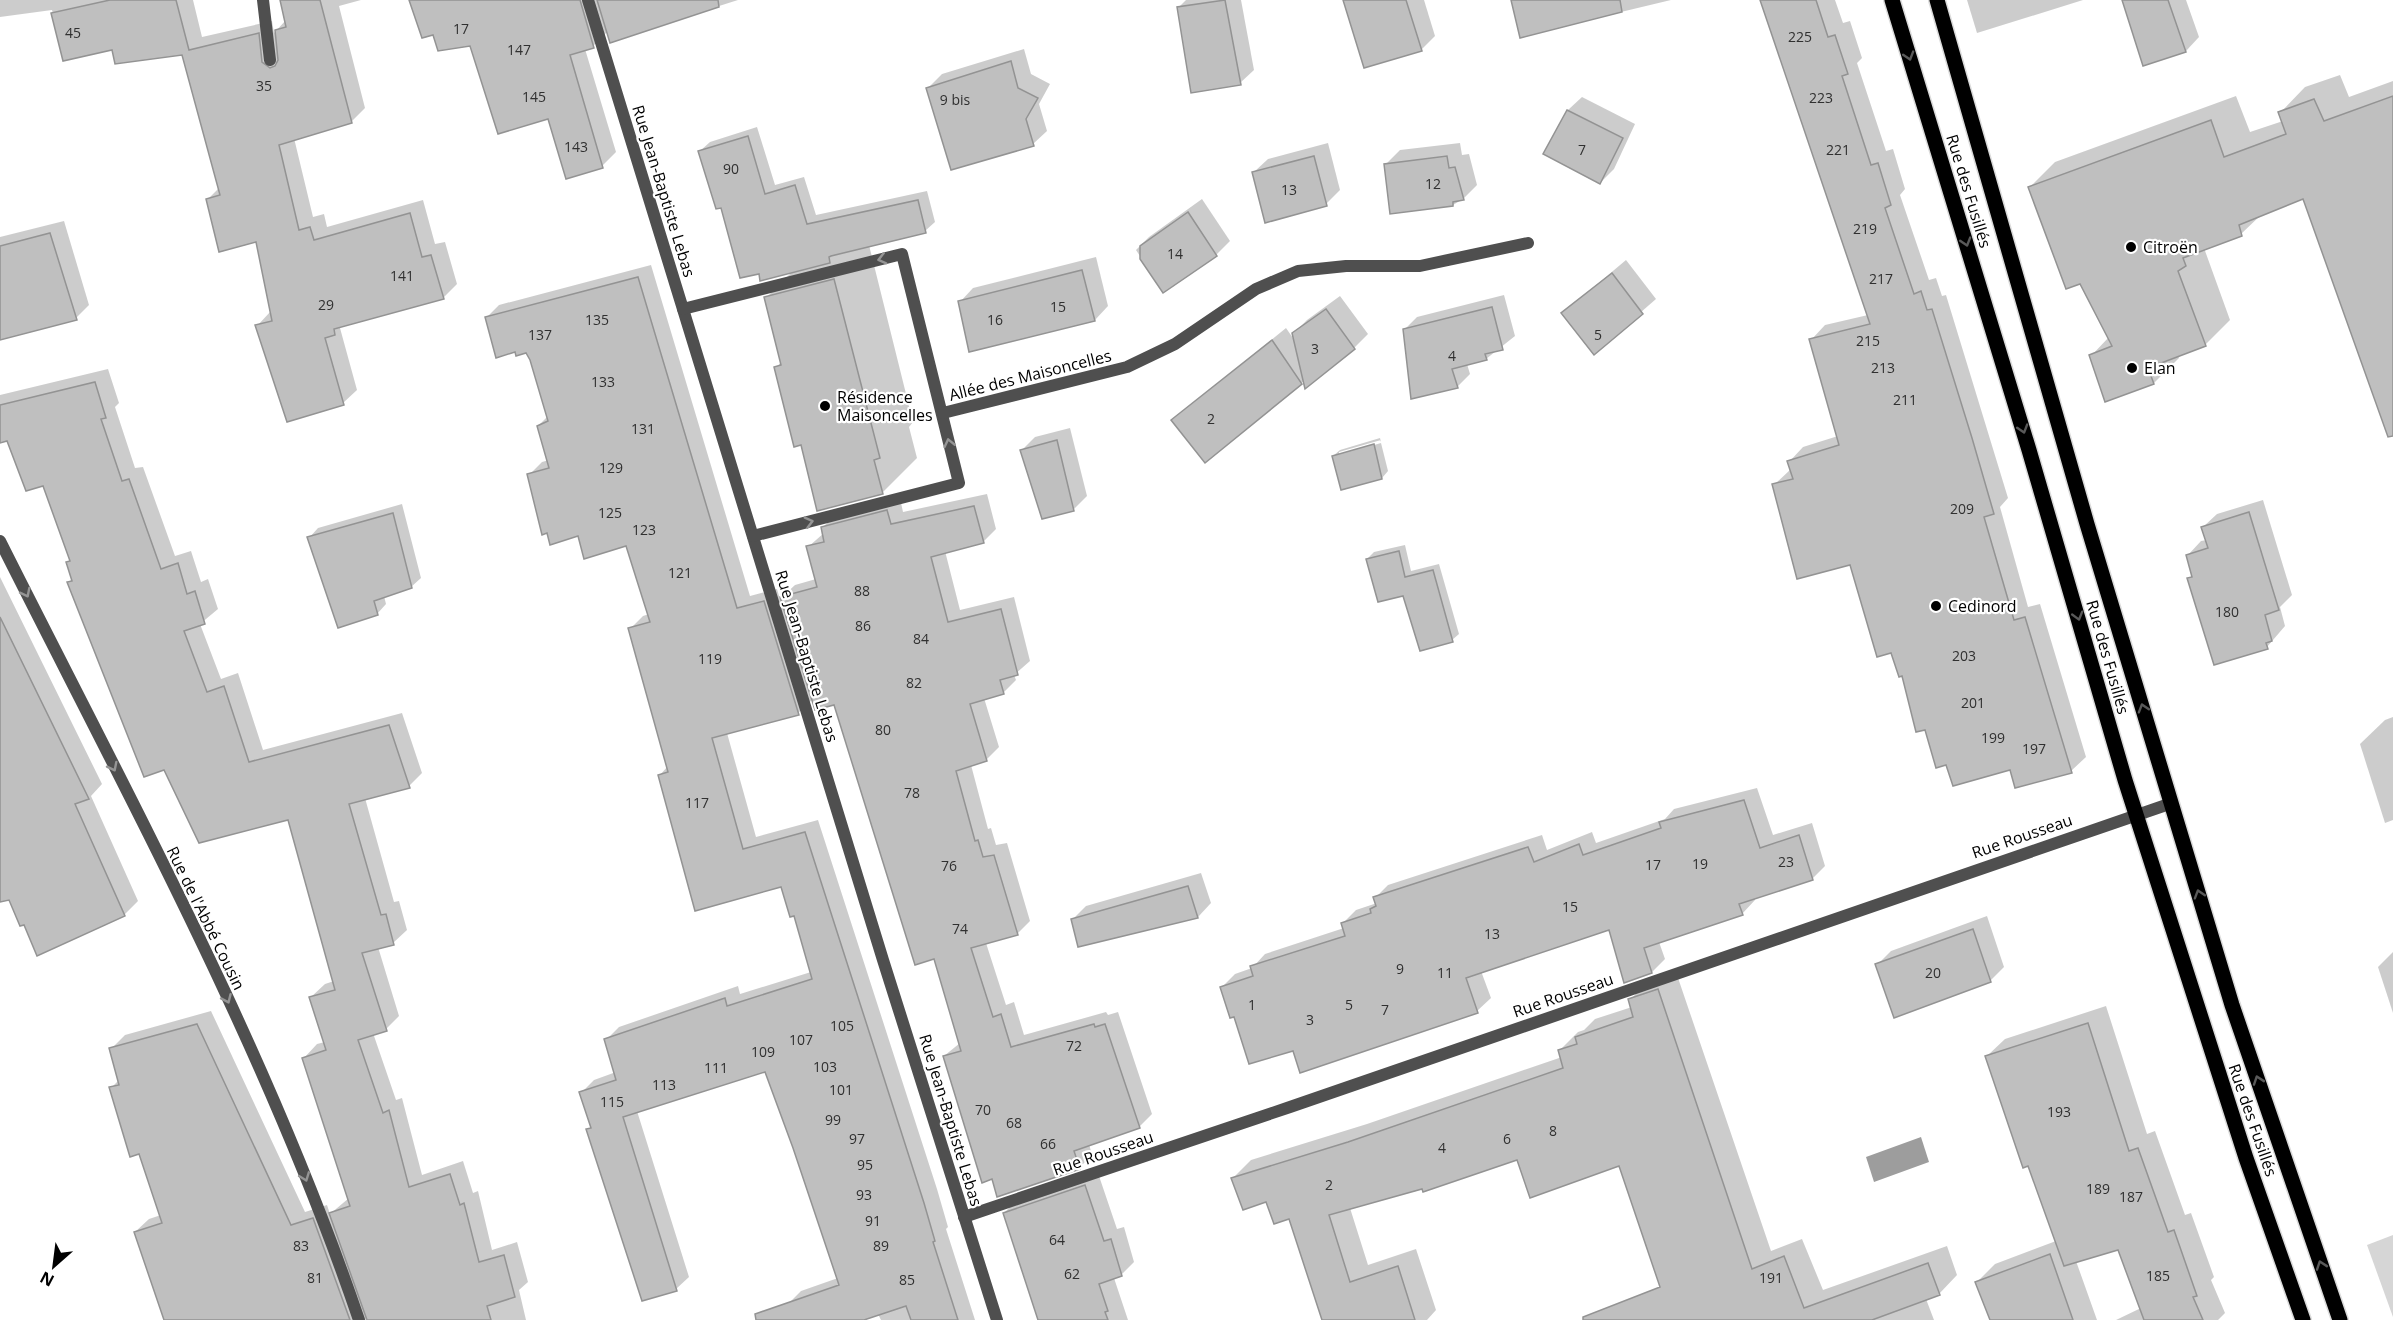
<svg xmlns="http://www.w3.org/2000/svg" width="2393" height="1320" font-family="'Open Sans',sans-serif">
<rect width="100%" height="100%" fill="#fff"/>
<path fill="#d6d6d6" d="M2393 1235V1317L2367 1245Z"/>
<path fill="#9d9d9d" d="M1921 1137 1929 1162 1874 1182 1866 1157Z"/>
<g fill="#0003">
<path d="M0 0H193L202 37 272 21 274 33 286 20 282 0H361L339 6 365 108 351 122 294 138 313 217 324 214 327 227 423 200 435 244 445 242 457 284 443 298 344 324 340 328 357 390 343 403 257 326 271 311 257 240 208 199 219 188 183 53 113 48 64 59 52 10 0 17Z"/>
<path d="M409 0H597L607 32 593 46 585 49 616 152 602 166 471 44 434 33Z"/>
<path d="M617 0H738L628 35Z"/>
<path d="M1186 0H1241L1254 70 1240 83 1179 7Z"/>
<path d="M1345 0H1424L1435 36 1421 50Z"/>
<path d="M1512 0H1671L1521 36Z"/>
<path d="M1772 0H1835L1843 23 1850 21 1862 58 1857 63 1886 151 1893 149 1905 189 1900 195 1929 280 1936 278 1942 296 1946 295 2008 498 2000 507 2028 607 2040 604 2086 757 2071 771 1947 763 1926 728 1851 563 1774 485 1791 469 1789 462 1803 447 1838 436 1811 340 1825 325 1868 315Z"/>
<path d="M1967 0H2083L1977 33Z"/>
<path d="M2167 0H2186L2199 37 2186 51 2144 64Z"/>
<path d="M1024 49 1031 74 1050 84 1039 104 1047 131 1033 144 928 88 942 74Z"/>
<path d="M2340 75 2349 97 2393 81V373L2304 197 2262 214 2241 234 2204 248 2230 320 2205 345 2178 355 2179 358 2154 383 2106 400 2091 356 2109 337 2030 187 2055 162 2236 96 2250 132 2283 121 2280 113 2305 87Z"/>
<path d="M1582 97 1635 124 1614 169 1600 183 1545 153 1568 110Z"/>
<path d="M757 127 775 185 804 177 816 215 927 191 935 222 925 231 869 245 913 422 909 427 917 458 882 493 776 368 782 361 766 298 792 272H760L722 206 700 151 710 142Z"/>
<path d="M1328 143 1340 190 1326 204 1254 172 1268 159Z"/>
<path d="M1460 143 1462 155 1469 154 1477 185 1463 199 1453 205 1386 164 1400 150Z"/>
<path d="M1202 199 1230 241 1216 255 1163 291 1136 250 1149 237Z"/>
<path d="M64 221 89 305 76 318 0 338V237Z"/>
<path d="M1096 257 1108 306 1095 320 971 351 960 302 973 288Z"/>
<path d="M1626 260 1656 299 1594 353 1563 313Z"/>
<path d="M651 265 750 596 777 589 780 599 795 585 816 579 808 547 824 533 822 528 835 515 900 498 903 512 987 494 996 529 983 542 945 551 960 610 1014 597 1030 661 1014 675 1016 680 1003 693 984 698 999 747 986 760 971 765 988 829 991 828 996 845 1007 843 1030 921 1017 934 986 943 1006 1005 1014 1002 1024 1035 1106 1012 1108 1015 1118 1012 1152 1114 1139 1127 1089 1144 1092 1155 1079 1168 944 1056 960 1043 935 957 835 703 813 699 798 713 727 733 756 837 818 820 937 1189 948 1227 946 1229 975 1320H881L878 1314 859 1320H794L788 1304 801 1291 838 1278 766 1070 637 1111 689 1277 676 1289 588 1130 592 1126 581 1093 594 1080 616 1072 606 1040 619 1027 738 986 740 994 811 972 795 914 782 885 659 776 668 766 630 629 643 616 649 614 627 545 579 534 529 475 542 462 549 460 538 426 548 416 532 359 486 318 499 305Z"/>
<path d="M1504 295 1515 336 1486 359 1467 364 1470 374 1457 387 1404 330 1417 317Z"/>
<path d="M1340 296 1368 334 1354 348 1301 383 1173 420 1286 328 1295 341 1293 334 1307 320Z"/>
<path d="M108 369 119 403 115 407 135 468 143 467 175 556 191 551 201 582 208 579 218 609 200 624 221 679 238 673 263 750 402 713 422 773 409 786 365 798 394 902 399 901 407 930 393 943 378 947 399 1016 386 1029 373 1033 396 1100 402 1098 422 1175 463 1161 473 1193 478 1191 492 1250 517 1242 528 1282 519 1290 526 1320H226L135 1232 149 1219 161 1215 140 1151 111 1088 119 1080 111 1049 125 1035 211 1011 305 1212 327 1205 330 1214 349 1198 304 1058 317 1044 325 1042 311 997 325 984 334 981 289 818 165 768 69 582 73 578 67 563 71 559 44 485 8 440 0 442V395Z"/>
<path d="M1070 428 1087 496 1073 510 1022 450 1035 437Z"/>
<path d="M1380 438 1381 442V440L1339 452V455L1381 443 1388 471 1382 478 1333 456 1340 450Z"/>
<path d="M2263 500 2292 595 2280 607 2285 626 2267 647 2189 579 2193 575 2188 555 2201 541 2207 540 2203 527 2217 514Z"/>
<path d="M402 504 421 578 411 587 384 596 386 604 377 614 309 538 318 528Z"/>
<path d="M1405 545 1411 571 1439 564 1459 634 1452 640 1367 559 1374 552Z"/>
<path d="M0 577 102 784 91 796 138 901 124 915 25 923 10 898 0 901Z"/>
<path d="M2393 717V820L2385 823 2360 744 2385 720Z"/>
<path d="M1757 788 1773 835 1812 823 1825 866 1812 879 1755 898V900L1742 914 1659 942 1665 959 1652 972 1611 928 1481 971 1491 998 1477 1011 1294 1049 1235 1015 1222 987 1235 974 1252 968 1265 954 1344 928 1343 923 1356 910 1377 903 1375 898 1388 885 1542 835 1547 850 1592 832 1596 843 1665 819 1674 809Z"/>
<path d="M1201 873 1211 903 1198 917 1079 946 1072 920 1086 906Z"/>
<path d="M1987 916 2004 967 1990 981 1877 965 1891 951Z"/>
<path d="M2393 952V1013L2378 967Z"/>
<path d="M1676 972 1771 1251 1802 1239 1823 1290 1947 1246 1957 1275 1939 1294 1926 1299 1934 1320H1683L1620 1165 1518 1158 1350 1208 1368 1265 1416 1249 1436 1310 1427 1320H1323L1290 1217 1233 1178 1251 1160 1367 1124 1562 1057 1559 1051 1578 1032 1584 1030 1595 1019 1632 1007 1630 1000 1648 981Z"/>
<path d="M2106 1006 2147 1134 2155 1131 2185 1215 2191 1213 2214 1277 2211 1280 2225 1313 2218 1320H2116L2141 1308 2119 1248 2076 1261 2097 1320H1992L1977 1282 1995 1264 2056 1241 1987 1056 2005 1039Z"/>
<path d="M1098 1173 1117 1229 1124 1227 1134 1262 1121 1275 1114 1278 1128 1320H1039L1004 1213 1017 1200Z"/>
</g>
<g fill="#bfbfbf" stroke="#939393" stroke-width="1.5">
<path d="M110 0H176L189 50 259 33 262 62 270 68 275 66 278 60 275 30 286 27 280 0H320L352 123 279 145 299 230 310 227 314 240 410 213 422 257 431 255 444 299 334 329 335 335 325 338 344 405 287 422 255 325 272 321 256 242 219 252 206 199 220 195 182 55 115 64 112 50 63 61 51 13Z"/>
<path d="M409 0H580L594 48 570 55 603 168 566 179 548 119 498 134 470 46 438 51 433 35 422 38Z"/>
<path d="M597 0H718L719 7 610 43Z"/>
<path d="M1225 0 1241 85 1191 93 1177 7Z"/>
<path d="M1343 0H1406L1422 51 1364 68Z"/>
<path d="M1511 0H1620L1622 12 1520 38Z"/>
<path d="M1760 0H1816L1828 37 1835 35 1848 74 1842 76 1871 165 1878 163 1891 205 1885 208 1914 294 1921 291 1927 310 1932 309 1972 438 1994 514 1984 517 2014 620 2025 617 2072 773 2015 788 2010 770 1953 786 1946 765 1936 768 1925 730 1916 732 1902 676 1899 677 1891 653 1877 657 1850 565 1797 579 1772 484 1793 479 1787 461 1839 445 1809 339 1870 324Z"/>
<path d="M2122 0H2168L2186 52 2143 66Z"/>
<path d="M1011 61 1018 88 1038 98 1026 119 1034 146 951 170 926 88Z"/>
<path d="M2393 96V436L2388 437 2303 199 2239 225 2242 236 2183 258 2186 266 2178 271 2206 346 2148 368 2154 384 2105 402 2089 355 2112 346 2080 284 2066 289 2028 187 2211 120 2224 157 2286 134 2278 112 2314 99 2324 121Z"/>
<path d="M1567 110 1623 138 1600 184 1543 154Z"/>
<path d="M748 136 765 194 795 185 807 224 918 200 926 233 831 256 829 257 830 263 760 281 759 274 740 278 721 208 716 209 698 151Z"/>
<path d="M1314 156 1327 206 1265 223 1252 172Z"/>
<path d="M1447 156 1449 168 1455 167 1464 200 1453 202V206L1390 214 1384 164Z"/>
<path d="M1188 212 1217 256 1163 293 1140 259V246Z"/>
<path d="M50 233 77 320 0 340V246Z"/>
<path d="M1082 270 1095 321 969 352 958 301Z"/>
<path d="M1612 273 1643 314 1594 355 1561 313Z"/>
<path d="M638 277 737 608 764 601 799 715 712 738 743 849 805 832 924 1203 935 1241 933 1242 958 1320H911L906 1306 864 1320H756L755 1314 839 1285 793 1148 765 1072 623 1117 677 1291 642 1301 586 1129 591 1128 579 1092 616 1080 604 1039 725 998 727 1006 812 979 794 916 790 917 781 887 695 911 658 775 668 772 628 628 650 622 626 546 584 559 578 536 550 545 547 533 542 535 527 474 549 468 537 426 548 421 530 360 526 353 516 356 515 352 496 358 485 317Z"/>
<path d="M834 279 880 458 874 460 883 494 817 511 801 445 794 447 774 367 781 365 764 297Z"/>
<path d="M1492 307 1503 350 1485 354 1487 360 1452 369 1458 388 1411 399 1403 329Z"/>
<path d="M1326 309 1355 349 1305 389 1292 333Z"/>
<path d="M1272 340 1302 384 1205 463 1171 420Z"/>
<path d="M95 382 106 418 101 419 122 481 129 479 161 569 178 563 187 594 195 591 205 624 184 631 207 692 224 686 249 762 389 725 410 788 349 804 381 915 386 914 394 945 362 953 387 1031 358 1040 383 1113 389 1110 409 1187 450 1174 460 1205 464 1203 479 1262 504 1255 515 1297 487 1306 491 1320H367L329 1213 350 1206 302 1058 326 1050 309 997 335 990 288 820 199 843 164 770 144 777 67 582 72 581 66 562 70 561 43 486 26 491 7 441 0 443V405Z"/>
<path d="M1057 440 1074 511 1042 519 1020 450Z"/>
<path d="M1374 444 1382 479 1341 490 1332 456Z"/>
<path d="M974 506 984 543 931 557 948 622 1001 609 1018 675 1000 680 1004 694 970 704 987 761 956 771 975 841 978 840 983 857 994 855 1018 935 971 948 993 1017 1001 1014 1011 1047 1094 1024 1095 1027 1105 1024 1140 1128 1074 1151 1080 1169 997 1197 992 1179 982 1183 943 1056 961 1051 934 959 915 965 834 705 815 710 780 597 817 587 806 546 824 542 821 527 887 510 891 524Z"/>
<path d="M2249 512 2279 610 2265 615 2272 641 2266 643 2268 649 2214 665 2187 578 2192 577 2186 555 2208 548 2201 527Z"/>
<path d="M393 513 412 588 374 601 378 615 338 628 307 537Z"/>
<path d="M1399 551 1405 577 1433 570 1453 642 1420 651 1403 596 1378 602 1366 559Z"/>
<path d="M0 617 89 799 75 804 125 916 37 956 24 925 20 926 9 900 0 902Z"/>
<path d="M1744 800 1760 848 1799 835 1813 880 1739 904 1743 915 1644 948 1652 973 1624 983 1609 930 1466 978 1478 1013 1300 1073 1293 1051 1249 1064 1234 1017 1230 1018 1220 987 1253 976 1250 966 1345 936 1341 923 1371 913 1370 909 1376 906 1373 897 1528 847 1534 862 1579 844 1583 855 1661 828 1659 822Z"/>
<path d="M1188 886 1198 918 1078 947 1071 919Z"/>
<path d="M1973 929 1991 982 1894 1018 1875 964Z"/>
<path d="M1658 989 1752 1269 1784 1256 1804 1308 1928 1263 1940 1295 1872 1320H1583V1317L1660 1287 1619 1166 1530 1198 1517 1160 1423 1192 1422 1189 1329 1215 1350 1282 1398 1266 1415 1320H1322L1289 1219 1274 1224 1266 1202 1243 1210 1231 1178 1348 1142 1563 1068 1558 1050 1577 1044 1575 1037 1633 1017 1628 999Z"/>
<path d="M2088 1023 2129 1151 2138 1148 2168 1232 2174 1230 2197 1296 2193 1297 2203 1320H2144L2118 1250 2064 1266 2028 1166 2023 1168 1985 1056Z"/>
<path d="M197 1024 291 1225 313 1218 350 1320H164L134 1232 162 1223 139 1154 130 1157 109 1087 119 1085 109 1048Z"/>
<path d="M1085 1185 1104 1241 1111 1239 1122 1276 1099 1284 1108 1311 1105 1312 1108 1320H1038L1003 1213Z"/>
<path d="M2050 1254 2073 1320H1990L1975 1282Z"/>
</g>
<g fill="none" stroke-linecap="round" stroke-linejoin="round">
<g stroke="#dbdbdb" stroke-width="18">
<g id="primary">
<path d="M1892 0 2029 450 2125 780 2246 1158 2303 1320"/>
<path d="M1937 0 2087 524 2232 1005 2340 1320"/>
</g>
</g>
<path stroke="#4f4f4f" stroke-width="12" d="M263 0 270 60"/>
<g stroke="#4f4f4f" stroke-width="12">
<path d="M588 0 883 960 997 1320"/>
<path d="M683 309 902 254 959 483 753 536"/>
<path d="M943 413 1127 367 1175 344 1256 289 1298 271 1346 266H1420L1528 243"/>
<path d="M0 541C128 796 267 1049 359 1320"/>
<path d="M964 1217 1290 1107 2172 803"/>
</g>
<use href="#primary" stroke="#000" stroke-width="15"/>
</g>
<defs><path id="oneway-chevron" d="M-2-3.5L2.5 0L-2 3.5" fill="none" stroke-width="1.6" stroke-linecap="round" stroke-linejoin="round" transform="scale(1.5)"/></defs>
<g stroke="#595959">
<use href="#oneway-chevron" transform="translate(1909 56) rotate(73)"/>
<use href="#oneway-chevron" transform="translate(1966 242) rotate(73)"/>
<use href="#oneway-chevron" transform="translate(2023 429) rotate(73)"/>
<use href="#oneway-chevron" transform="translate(2078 616) rotate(74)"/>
<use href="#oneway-chevron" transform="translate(2143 708) rotate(-107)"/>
<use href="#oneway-chevron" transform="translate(2199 894) rotate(-107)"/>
<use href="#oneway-chevron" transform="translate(2258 1080) rotate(-109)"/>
<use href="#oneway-chevron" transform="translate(2321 1265) rotate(-109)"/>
</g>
<g stroke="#959595">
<use href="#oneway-chevron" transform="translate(882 259) rotate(166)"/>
<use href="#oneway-chevron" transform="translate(949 443) rotate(-103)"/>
<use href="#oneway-chevron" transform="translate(809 522) rotate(-15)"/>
<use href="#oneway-chevron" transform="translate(26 593) rotate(63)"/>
<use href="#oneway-chevron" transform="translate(113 767) rotate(63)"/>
<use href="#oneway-chevron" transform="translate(227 999) rotate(66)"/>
<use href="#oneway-chevron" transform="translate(305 1177) rotate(69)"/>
</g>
<g fill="#000" stroke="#fff" stroke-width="2">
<circle cx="2131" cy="247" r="6"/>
<circle cx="2132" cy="368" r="6"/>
<circle cx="825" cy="406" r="6"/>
<circle cx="1936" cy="606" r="6"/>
</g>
<g text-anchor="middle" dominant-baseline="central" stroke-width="4.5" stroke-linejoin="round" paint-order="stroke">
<g font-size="14" fill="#303030">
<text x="461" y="28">17</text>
<text x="73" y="32">45</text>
<text x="1800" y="36">225</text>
<text x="519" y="49">147</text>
<text x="264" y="85">35</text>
<text x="534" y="96">145</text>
<text x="1821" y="97">223</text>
<text x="955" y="99">9 bis</text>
<text x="576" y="146">143</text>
<text x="1582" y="149">7</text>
<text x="1838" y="149">221</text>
<text x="731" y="168">90</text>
<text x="1433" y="183">12</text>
<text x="1289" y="189">13</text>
<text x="1865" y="228">219</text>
<text x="1175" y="253">14</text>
<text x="402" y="275">141</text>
<text x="1881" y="278">217</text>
<text x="326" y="304">29</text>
<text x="1058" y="306">15</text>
<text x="597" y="319">135</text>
<text x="995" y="319">16</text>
<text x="540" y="334">137</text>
<text x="1598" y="334">5</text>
<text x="1868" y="340">215</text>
<text x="1315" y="348">3</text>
<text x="1452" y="355">4</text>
<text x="1883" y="367">213</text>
<text x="603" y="381">133</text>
<text x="1905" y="399">211</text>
<text x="1211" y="418">2</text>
<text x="643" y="428">131</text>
<text x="611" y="467">129</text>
<text x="1962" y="508">209</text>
<text x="610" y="512">125</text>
<text x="644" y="529">123</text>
<text x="680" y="572">121</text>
<text x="862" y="590">88</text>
<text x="2227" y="611">180</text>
<text x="863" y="625">86</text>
<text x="921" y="638">84</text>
<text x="1964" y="655">203</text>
<text x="710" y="658">119</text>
<text x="914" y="682">82</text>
<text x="1973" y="702">201</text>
<text x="883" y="729">80</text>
<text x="1993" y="737">199</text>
<text x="2034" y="748">197</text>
<text x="912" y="792">78</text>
<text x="697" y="802">117</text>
<text x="1786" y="861">23</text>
<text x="1700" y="863">19</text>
<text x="1653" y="864">17</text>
<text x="949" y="865">76</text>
<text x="1570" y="906">15</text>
<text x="960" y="928">74</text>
<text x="1492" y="933">13</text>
<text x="1400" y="968">9</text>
<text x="1445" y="972">11</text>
<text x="1933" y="972">20</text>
<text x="1252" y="1004">1</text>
<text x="1349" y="1004">5</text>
<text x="1385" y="1009">7</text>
<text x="1310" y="1019">3</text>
<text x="842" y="1025">105</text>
<text x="801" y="1039">107</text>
<text x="1074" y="1045">72</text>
<text x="763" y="1051">109</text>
<text x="825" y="1066">103</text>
<text x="716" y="1067">111</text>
<text x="664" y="1084">113</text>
<text x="841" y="1089">101</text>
<text x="612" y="1101">115</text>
<text x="983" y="1109">70</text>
<text x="2059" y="1111">193</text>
<text x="833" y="1119">99</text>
<text x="1014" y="1122">68</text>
<text x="1553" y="1130">8</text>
<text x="857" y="1138">97</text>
<text x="1507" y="1138">6</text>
<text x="1048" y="1143">66</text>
<text x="1442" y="1147">4</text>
<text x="865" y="1164">95</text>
<text x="1329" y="1184">2</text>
<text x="2098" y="1188">189</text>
<text x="864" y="1194">93</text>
<text x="2131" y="1196">187</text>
<text x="873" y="1220">91</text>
<text x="1057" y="1239">64</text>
<text x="301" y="1245">83</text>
<text x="881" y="1245">89</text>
<text x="1072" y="1273">62</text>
<text x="2158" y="1275">185</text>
<text x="315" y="1277">81</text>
<text x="1771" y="1277">191</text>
<text x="907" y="1279">85</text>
</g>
<g font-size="16" fill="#000" stroke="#fff">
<text transform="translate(664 191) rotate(73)">Rue Jean-Baptiste Lebas</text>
<text transform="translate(1969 191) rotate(73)">Rue des Fusillés</text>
<text transform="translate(1030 375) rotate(-14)">Allée des Maisoncelles</text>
<text transform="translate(807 656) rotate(73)">Rue Jean-Baptiste Lebas</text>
<text transform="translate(2108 657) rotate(74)">Rue des Fusillés</text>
<text transform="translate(2022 836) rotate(-19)">Rue Rousseau</text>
<text transform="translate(206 918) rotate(64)">Rue de l'Abbé Cousin</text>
<text transform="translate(1563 995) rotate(-19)">Rue Rousseau</text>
<text transform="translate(951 1120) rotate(73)">Rue Jean-Baptiste Lebas</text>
<text transform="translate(2253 1120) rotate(71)">Rue des Fusillés</text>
<text transform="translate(1103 1153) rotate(-19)">Rue Rousseau</text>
</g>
<g font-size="16" fill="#000" stroke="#fff" text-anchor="start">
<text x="2143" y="247">Citroën</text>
<text x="2144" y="368">Elan</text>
<text x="837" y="397">Résidence<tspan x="837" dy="18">Maisoncelles</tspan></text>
<text x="1948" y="606">Cedinord</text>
</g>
</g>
<g transform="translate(54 1266) rotate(208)" stroke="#ffffff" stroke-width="4.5" paint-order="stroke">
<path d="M0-4.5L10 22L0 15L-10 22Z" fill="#000000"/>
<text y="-9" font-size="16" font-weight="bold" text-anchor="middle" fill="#000000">N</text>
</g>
</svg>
